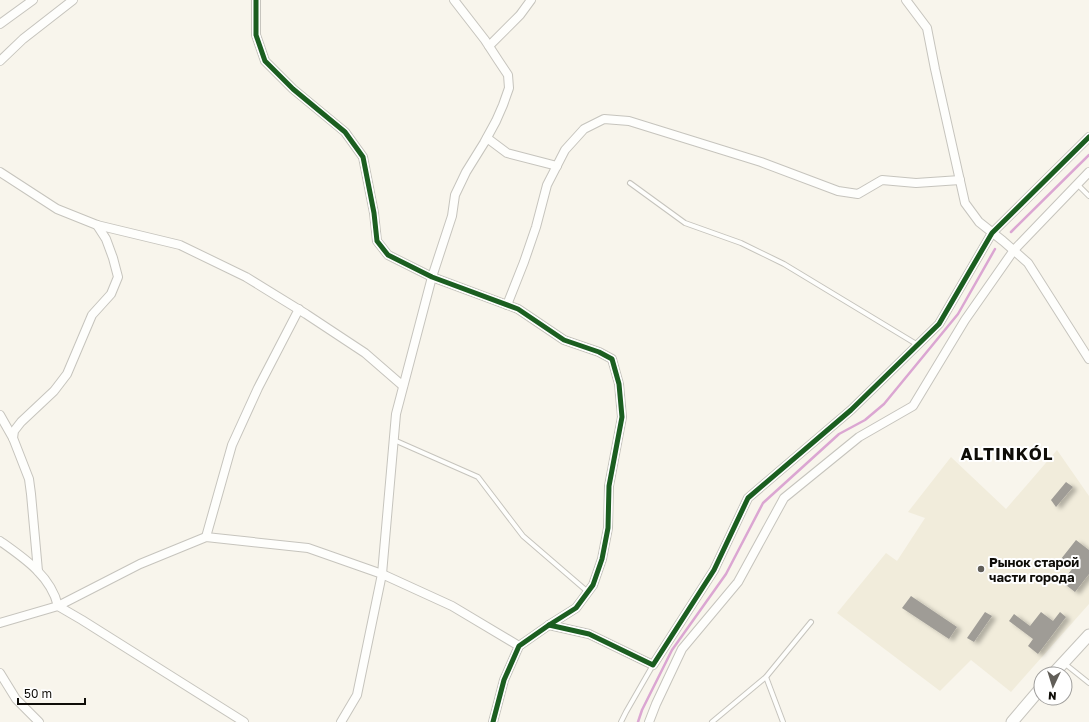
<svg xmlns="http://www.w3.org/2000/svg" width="1089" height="722" font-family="'Golos Text',sans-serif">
<defs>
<filter id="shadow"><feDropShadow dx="4.5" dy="2.5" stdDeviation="2" flood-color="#0004"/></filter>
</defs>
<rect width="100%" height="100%" fill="#f8f5ec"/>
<path fill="#f1ecdb" d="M1057 450 1089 496V604L1011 692 971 660 940 691 837 613 886 553 897 561 925 518 908 512 951 457 1006 509Z"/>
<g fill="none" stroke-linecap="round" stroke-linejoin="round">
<g stroke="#dba6d2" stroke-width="2.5">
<path d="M1011 232 1089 155"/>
<path d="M638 722 642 710 672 650 726 574 763 503 839 434 865 420 884 404 958 314 995 249"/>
</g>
</g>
<g fill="#9f9c96" filter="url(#shadow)">
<path d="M1066 482 1073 487 1056 507 1051 500Z"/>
<path d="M1076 540 1089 550V574L1075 592 1062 582 1072 569 1061 559Z"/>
<path d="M911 596 957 627 949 639 902 608Z"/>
<path d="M985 612 992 616 974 642 967 638Z"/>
<path d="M1041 612 1053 621 1060 612 1066 617 1038 654 1028 646 1033 639 1009 621 1014 614 1030 626Z"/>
</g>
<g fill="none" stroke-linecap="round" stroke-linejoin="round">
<g stroke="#c6c4bd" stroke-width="6">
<g id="lane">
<path d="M630 183 685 223 741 243 784 264 918 345"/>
<path d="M1077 184 1089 196"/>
<path d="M394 440 478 477 523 536 588 592"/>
<path d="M1064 663 1089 683"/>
<path d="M766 677 783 722"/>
<path d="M621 722 626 712 653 665"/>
<path d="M712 722 766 677 811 622"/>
</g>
</g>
<g stroke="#c6c4bd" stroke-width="10">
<g id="street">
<path d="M256 0V35L265 61 293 89 345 132 363 157 374 213 377 241 388 255 432 277 518 309 564 340 599 352 612 359 619 384 622 417 609 486 608 528 602 559 593 585 576 608 549 625 519 646 504 680 493 722"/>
<path d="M906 0 927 28 935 69 965 203 979 222 1003 241 1028 263 1089 359"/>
<path d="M0 24 33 0"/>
<path d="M489 46 520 15 531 0"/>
<path d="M0 61 23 39 73 0"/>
<path d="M487 138 507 153 557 166"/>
<path d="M0 172 57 209 97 225 180 245 246 277 306 314 365 353 403 386"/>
<path d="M507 305 524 262 536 227 547 185 565 150 584 129 604 119 629 121 761 162 838 191 858 194 882 180 916 183 960 180"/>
<path d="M0 415 13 438 29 479 31 494 38 571"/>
<path d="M13 438 14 431 21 422 54 391 67 374 92 315 111 294 118 277 113 258 106 239 97 225"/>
<path d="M206 537 232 445 258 388 299 309"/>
<path d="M0 541C24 558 51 576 58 606L140 564 206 537 308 548 382 574 452 606 519 646"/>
<path d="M0 623 58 606 82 620 244 722"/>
<path d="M549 625 589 634 653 665 714 570 748 498 851 410 939 324 992 233 1089 137"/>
<path d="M0 673 16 699 39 722"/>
<path d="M341 722 357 695 382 574 396 414 432 277 452 216 455 195 466 172 484 143 496 121 503 105 509 88 508 75 498 60 485 40 454 0"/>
<path d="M649 722 656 704 682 649 738 582 784 498 859 437 913 406 965 320 1014 250 1089 172"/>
</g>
</g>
<g stroke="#c6c4bd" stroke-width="13">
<g id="secondary">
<path d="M1053 674 1089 635"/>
<path d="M1012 722 1041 688"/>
</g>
</g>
<use href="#lane" stroke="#fefefc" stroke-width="4"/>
<use href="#street" stroke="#fefefc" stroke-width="8"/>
<use href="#secondary" stroke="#fefefc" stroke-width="11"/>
<g stroke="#fff" stroke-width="8">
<g id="cycleway">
<path d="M256 0V35L265 61 293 89 345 132 363 157 374 213 377 241 388 255 432 277 518 309 564 340 599 352 612 359 619 384 622 417 609 486 608 528 602 559 593 585 576 608 549 625 519 646 504 680 493 722"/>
<path d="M549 625 589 634 653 665 714 570 748 498 851 410 939 324 992 233 1089 137"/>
</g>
</g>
<use href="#cycleway" stroke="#1b5e20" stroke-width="5"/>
</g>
<circle fill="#615e58" stroke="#fff" stroke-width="1.5" cx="981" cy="569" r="4"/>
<g text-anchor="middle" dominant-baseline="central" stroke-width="4" stroke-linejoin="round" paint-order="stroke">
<g font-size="13" font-weight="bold" fill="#0f0d08" stroke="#fff" text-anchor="start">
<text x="989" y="562">Рынок старой<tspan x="989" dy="15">части города</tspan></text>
</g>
<g font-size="17" font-weight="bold" letter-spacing="1" fill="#0f0d08" stroke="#fff">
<text x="1007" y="453">ALTINKÓL</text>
</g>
</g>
<g transform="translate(1053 686) rotate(184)"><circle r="19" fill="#ffffff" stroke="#9f9e9c"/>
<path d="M0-3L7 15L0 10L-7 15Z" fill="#615e58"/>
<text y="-6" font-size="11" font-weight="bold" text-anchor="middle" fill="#0f0d08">N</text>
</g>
<path d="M18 698v6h67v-6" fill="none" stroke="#0f0d08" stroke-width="2"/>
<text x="24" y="698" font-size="12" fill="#0f0d08" stroke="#ffffff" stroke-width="3" paint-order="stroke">50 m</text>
</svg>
